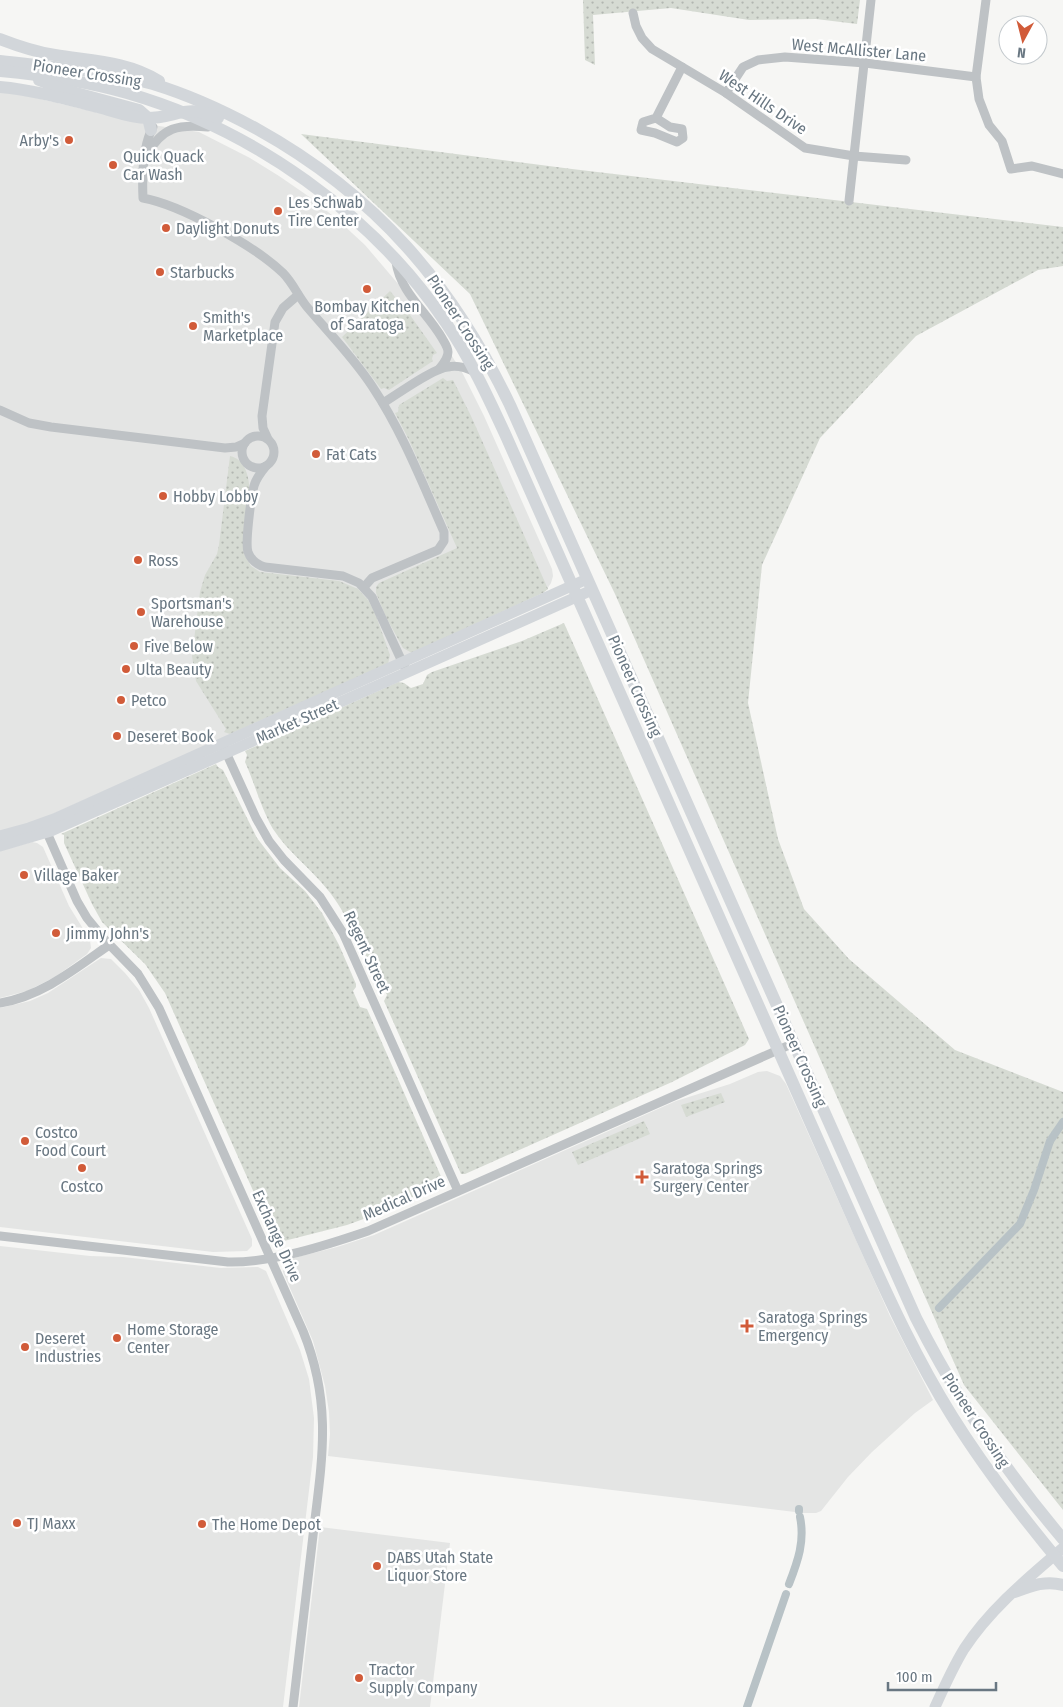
<svg xmlns="http://www.w3.org/2000/svg" width="1063" height="1707" font-family="'Fira Sans Condensed',sans-serif">
<defs>
<pattern id="grass-dots" width="8" height="8" patternUnits="userSpaceOnUse" patternTransform="scale(1.25)"><rect width="8" height="8" fill="#d6dbd3"/><path d="M2 2h.1M6 6h.1" fill="none" stroke="#b2b6b1" stroke-width="1.8" stroke-linecap="round"/></pattern>
</defs>
<rect width="100%" height="100%" fill="#f6f6f4"/>
<g fill="#e4e5e4">
<path d="M0 92 28 96 146 124 199 132 250 158 279 176 311 198 339 221 365 245 405 292 447 348 463 374 484 416 552 569 553 576 551 583 547 589 497 616 37 821 0 832Z"/>
<path d="M32 842 37 843 43 847 69 906 90 940 91 948 87 954 55 977 27 991 0 998V851Z"/>
<path d="M101 958 111 959 125 973 139 990 149 1008 252 1239V1246L247 1251 213 1252 0 1227V1008L30 1001 48 993Z"/>
<path d="M767 1071 780 1076 786 1084 890 1316 933 1400 915 1413 872 1452 848 1477 821 1511 816 1513H803L328 1456 330 1434 329 1412 325 1386 313 1341 283 1272V1267L285 1262 290 1259 337 1247 374 1235 676 1101 730 1084 758 1072Z"/>
<path d="M0 1246 90 1256 123 1257 221 1268 258 1267 266 1271 300 1350 309 1379 314 1418 313 1457 283 1707H0Z"/>
<path d="M320 1527 450 1543 430 1707H299Z"/>
</g>
<g fill="url(#grass-dots)">
<path d="M583 0H860L857 24 816 19 749 20 671 8 593 15 595 65 585 60Z"/>
<path d="M301 134 572 169 1063 227V266L1038 270 916 336 820 438 762 565 748 703 778 839 804 909 849 959 955 1050 1063 1092V1510L964 1385 615 594 470 294Z"/>
<path d="M390 291 410 315 437 353 433 355 432 359 433 361 389 390 384 388 381 389 342 337Z"/>
<path d="M443 378 447 381 453 380 471 416 548 589 543 593 412 653 403 648 386 617 376 593V587L379 583 457 548 409 440 395 413 398 412 399 405Z"/>
<path d="M230 456C262 463 246 529 244 554L251 566 260 572 339 581 358 589 368 600 375 613 390 655 388 664 230 734 224 732 226 729 196 681 192 656 200 592 205 575 217 554 219 545Z"/>
<path d="M564 623 749 1039 745 1045 672 1082 465 1174H461L384 1001 387 995 379 979H376L373 977C359 947 348 914 327 889 310 868 288 852 273 829 261 808 255 784 245 762L247 755 245 751 398 682 404 683 411 688 423 684 427 675 432 672 522 641Z"/>
<path d="M216 764 218 767 223 770 257 838 280 868 305 891 322 913 339 945 356 984V987L353 991 360 1007 367 1009 443 1181 441 1184 369 1217 347 1225 280 1242 275 1240 165 993 145 964 102 922 92 904 64 843V835L61 834Z"/>
<path d="M721 1093 725 1102 686 1117 681 1105Z"/>
<path d="M644 1121 650 1134 578 1165 572 1152Z"/>
</g>
<g fill="none" stroke-linecap="round" stroke-linejoin="round">
<g stroke="#b8c2c6" stroke-width="8">
<path d="M939 1308 1020 1224 1034 1190 1050 1141 1063 1122"/>
<path d="M799 1511V1509"/>
<path d="M789 1584C798 1561 805 1541 800 1517"/>
<path d="M747 1707 786 1594"/>
</g>
<g stroke="#bec2c5" stroke-width="9">
<path d="M986 0 976 77 979 99 989 125 1002 141 1011 169 1032 166 1063 174"/>
<path d="M633 13 636 26 642 38 652 49 726 93 805 148 854 156 906 160"/>
<path d="M726 93 743 67 758 60 785 57 865 63 976 77"/>
<path d="M656 118 670 127 682 129 683 138 677 142 655 133 641 130 643 122 656 118 682 67"/>
<path d="M153 127C143 145 142 177 143 198 181 205 255 246 283 273 293 283 298 296 307 307 329 333 353 357 372 386 402 431 422 482 444 532V541L438 550 372 578 364 587"/>
<path d="M147 154C163 127 178 124 208 127"/>
<path d="M849 201 871 0"/>
<path d="M396 262C400 292 427 312 442 338 444 342 448 347 448 352 448 359 443 364 439 369"/>
<path d="M383 403C398 394 433 368 448 367 457 365 467 368 475 372"/>
<path d="M0 410 29 423 51 427 225 448 236 447 245 443"/>
<circle cx="258" cy="452" r="16"/>
<path d="M268 439 263 428 262 416 275 322 283 308 298 295"/>
<path d="M266 466C261 472 256 478 254 486 251 497 245 543 248 552 251 560 257 565 265 567L343 576 359 583 372 597 405 668"/>
<path d="M224 748 256 818 269 841 284 860 320 897 343 933 458 1191"/>
<path d="M45 828 77 901 87 918 105 940 138 974 159 1008 303 1331C334 1407 321 1465 312 1544 306 1599 299 1653 293 1707"/>
<path d="M0 1003C42 996 75 969 109 945"/>
<path d="M0 1236 228 1262C272 1263 327 1245 368 1231L794 1043"/>
</g>
<g stroke="#d2d6da" stroke-width="11">
<path d="M0 836 29 828 54 819 587 579"/>
<path d="M0 846 51 831 592 590"/>
<path d="M935 1707C944 1687 953 1667 964 1649 990 1609 1028 1578 1063 1548"/>
</g>
<g stroke="#d2d6da" stroke-width="12">
<path d="M0 39C18 46 36 52 55 55 91 61 127 61 159 81"/>
<path d="M0 61C51 67 103 70 153 84 189 95 224 111 257 129 376 195 452 284 510 405L916 1318C956 1397 1005 1471 1063 1539"/>
<path d="M0 71C43 75 85 81 127 93 252 129 373 214 446 323 470 358 488 397 506 436L862 1239C889 1299 917 1360 952 1416 985 1469 1023 1518 1063 1566"/>
<path d="M39 80 65 90 139 110 148 118 151 130"/>
<path d="M0 87C33 90 66 99 98 107 114 111 130 118 147 118 176 118 187 103 218 118"/>
<path d="M1015 1592C1031 1586 1046 1580 1063 1585"/>
</g>
</g>
<g fill="#d15b39" stroke="#fff" stroke-width="2">
<circle cx="69" cy="140" r="5"/>
<circle cx="113" cy="165" r="5"/>
<circle cx="278" cy="211" r="5"/>
<circle cx="166" cy="228" r="5"/>
<circle cx="160" cy="272" r="5"/>
<circle cx="367" cy="289" r="5"/>
<circle cx="193" cy="326" r="5"/>
<circle cx="316" cy="454" r="5"/>
<circle cx="163" cy="496" r="5"/>
<circle cx="138" cy="560" r="5"/>
<circle cx="141" cy="612" r="5"/>
<circle cx="134" cy="646" r="5"/>
<circle cx="126" cy="669" r="5"/>
<circle cx="121" cy="700" r="5"/>
<circle cx="117" cy="736" r="5"/>
<circle cx="24" cy="875" r="5"/>
<circle cx="56" cy="933" r="5"/>
<circle cx="25" cy="1141" r="5"/>
<circle cx="82" cy="1168" r="5"/>
<path d="M639.5 1169.5h5v5h5v5h-5v5h-5v-5h-5v-5h5z"/>
<path d="M744.5 1318.5h5v5h5v5h-5v5h-5v-5h-5v-5h5z"/>
<circle cx="117" cy="1338" r="5"/>
<circle cx="25" cy="1347" r="5"/>
<circle cx="17" cy="1523" r="5"/>
<circle cx="202" cy="1524" r="5"/>
<circle cx="377" cy="1566" r="5"/>
<circle cx="359" cy="1678" r="5"/>
</g>
<g text-anchor="middle" dominant-baseline="central" stroke-width="5" stroke-linejoin="round" paint-order="stroke">
<g font-size="16" fill="#697782" stroke="#fff">
<text transform="translate(859 50) rotate(5)">West McAllister Lane</text>
<text transform="translate(87 73) rotate(9)">Pioneer Crossing</text>
<text transform="translate(763 102) rotate(34)">West Hills Drive</text>
<text transform="translate(461 322) rotate(57)">Pioneer Crossing</text>
<text transform="translate(635 686) rotate(66)">Pioneer Crossing</text>
<text transform="translate(297 721) rotate(-24)">Market Street</text>
<text transform="translate(367 952) rotate(65)">Regent Street</text>
<text transform="translate(800 1056) rotate(66)">Pioneer Crossing</text>
<text transform="translate(404 1198) rotate(-24)">Medical Drive</text>
<text transform="translate(277 1236) rotate(66)">Exchange Drive</text>
<text transform="translate(976 1420) rotate(57)">Pioneer Crossing</text>
</g>
<g font-size="16" fill="#697782" stroke="#fff" text-anchor="start">
<text x="59" y="140" text-anchor="end">Arby's</text>
<text x="123" y="156">Quick Quack<tspan x="123" dy="18">Car Wash</tspan></text>
<text x="288" y="202">Les Schwab<tspan x="288" dy="18">Tire Center</tspan></text>
<text x="176" y="228">Daylight Donuts</text>
<text x="170" y="272">Starbucks</text>
<text x="367" y="306" text-anchor="middle">Bombay Kitchen<tspan x="367" dy="18">of Saratoga</tspan></text>
<text x="203" y="317">Smith's<tspan x="203" dy="18">Marketplace</tspan></text>
<text x="326" y="454">Fat Cats</text>
<text x="173" y="496">Hobby Lobby</text>
<text x="148" y="560">Ross</text>
<text x="151" y="603">Sportsman's<tspan x="151" dy="18">Warehouse</tspan></text>
<text x="144" y="646">Five Below</text>
<text x="136" y="669">Ulta Beauty</text>
<text x="131" y="700">Petco</text>
<text x="127" y="736">Deseret Book</text>
<text x="34" y="875">Village Baker</text>
<text x="66" y="933">Jimmy John's</text>
<text x="35" y="1132">Costco<tspan x="35" dy="18">Food Court</tspan></text>
<text x="653" y="1168">Saratoga Springs<tspan x="653" dy="18">Surgery Center</tspan></text>
<text x="82" y="1186" text-anchor="middle">Costco</text>
<text x="758" y="1317">Saratoga Springs<tspan x="758" dy="18">Emergency</tspan></text>
<text x="127" y="1329">Home Storage<tspan x="127" dy="18">Center</tspan></text>
<text x="35" y="1338">Deseret<tspan x="35" dy="18">Industries</tspan></text>
<text x="27" y="1523">TJ Maxx</text>
<text x="212" y="1524">The Home Depot</text>
<text x="387" y="1557">DABS Utah State<tspan x="387" dy="18">Liquor Store</tspan></text>
<text x="369" y="1669">Tractor<tspan x="369" dy="18">Supply Company</tspan></text>
</g>
</g>
<g transform="translate(1023 40) rotate(187)"><circle r="24" fill="#ffffff" stroke="#c3c9cd"/>
<path d="M0-4L9 19L0 12L-9 19Z" fill="#d15b39"/>
<text y="-8" font-size="14" font-weight="bold" text-anchor="middle" fill="#697782">N</text>
</g>
<path d="M888 1682v8h108v-8" fill="none" stroke="#697782" stroke-width="2.5"/>
<text x="896" y="1682" font-size="15" fill="#697782" stroke="#ffffff" stroke-width="4" paint-order="stroke">100 m</text>
</svg>
